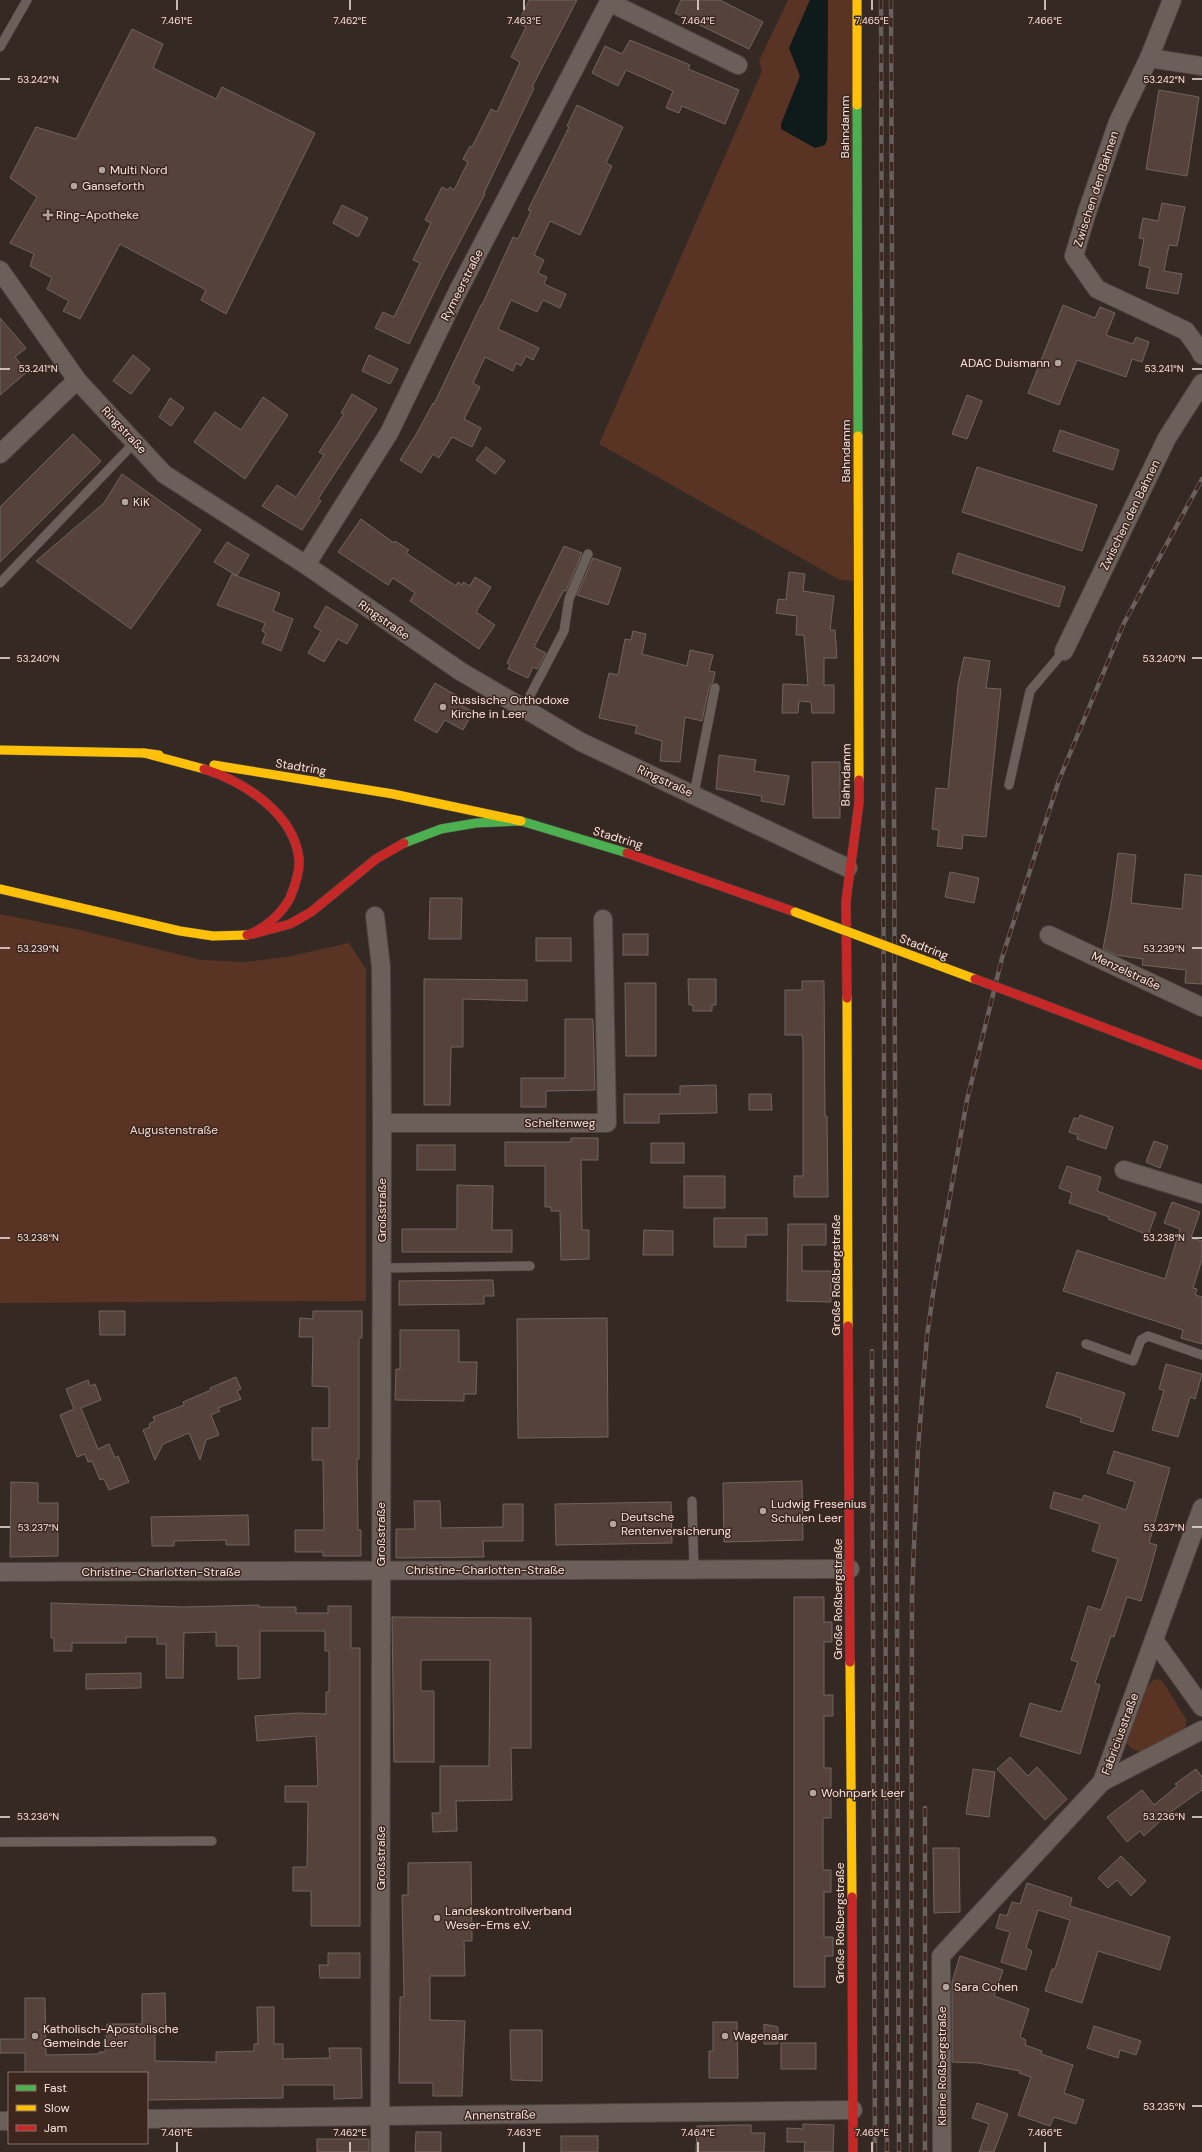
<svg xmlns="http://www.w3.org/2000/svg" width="1202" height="2152" font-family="'DM Sans',sans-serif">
<rect width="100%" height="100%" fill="#352924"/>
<g fill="#593323">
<path d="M788 0H810L789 48 799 69V81L821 147 827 140 828 0H853L856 581 840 580 599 444 762 71 759 61Z"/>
<path d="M0 914 80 930 201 960 246 962 291 956 349 943 366 969V1301L0 1303Z"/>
<path d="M1159 1679 1163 1682 1186 1719V1725L1183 1731 1140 1752 1131 1748 1125 1741 1148 1686 1153 1680Z"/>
</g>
<path fill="#0f1b1b" d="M810 0H828L827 140 825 145 815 148 781 129V124L800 76 789 48Z"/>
<g fill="#55423a" stroke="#6f6560">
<path d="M529 0H577L532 87 534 88 484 193 485 194 443 274 409 344 375 328 383 312 394 317 420 263 413 260 431 223 425 220 442 187 448 190 450 187 454 190 468 162 463 159 470 146 472 147 491 109 497 112 520 62 511 57 526 27 518 23Z"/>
<path d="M681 0H720L763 22 749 49 675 13Z"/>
<path d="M132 29 163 44 153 68 216 99 222 87 315 133 226 314 201 300 206 290 120 244 80 319 63 311 69 301 47 289 52 278 30 266 34 254 10 243 37 197 10 178 36 127 76 139Z"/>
<path d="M630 40 690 65 688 69 739 90 725 124 682 106 679 113 666 108 673 91 626 70 618 86 592 73 605 46 622 54Z"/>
<path d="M1159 90 1199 97 1187 176 1146 169Z"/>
<path d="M577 105 623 127 606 163 612 166 580 235 550 221 534 255 544 260 538 273 547 277 544 284 566 294 560 308 543 300 537 312 511 300 498 329 539 348 533 360 526 356 521 366 516 363 513 371 485 357 473 383 480 387 464 419 481 428 472 447 452 437 439 458 433 454 421 473 400 460 417 433 433 403 434 404 481 305H482L513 237 518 239 531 211 528 210 569 127 567 126Z"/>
<path d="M1162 203 1185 207 1177 246 1169 245 1164 271 1182 274 1178 294 1146 288 1150 268 1139 265 1144 239 1139 238 1143 218 1158 221Z"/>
<path d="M342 205 368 218 358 237 333 223Z"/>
<path d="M1063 305 1095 318 1100 307 1115 313 1106 335 1133 344 1136 337 1149 342 1142 362 1132 359 1126 377 1077 360 1059 405 1028 393Z"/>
<path d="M0 318 26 348 15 357 27 372 0 395Z"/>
<path d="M133 355 150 369 131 394 113 381Z"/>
<path d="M369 355 398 369 390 384 362 371Z"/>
<path d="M352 394 377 409 318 499 321 501 302 530 262 506 277 485 296 497 324 455 319 452 344 414 341 413Z"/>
<path d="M967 395 982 401 967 439 952 434Z"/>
<path d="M263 397 288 415 245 479 194 442 215 412 241 430Z"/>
<path d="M170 398 184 408 171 426 159 417Z"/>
<path d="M1060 430 1119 450 1113 470 1053 451Z"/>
<path d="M73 434 101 461 0 562V507Z"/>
<path d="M486 447 505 461 495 474 476 460Z"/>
<path d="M977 467 1097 505 1082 551 962 512Z"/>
<path d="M122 474 201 530 131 629 36 561 104 503Z"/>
<path d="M361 519 394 543 395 541 409 550 406 553 456 586 458 582 462 585 463 582 470 586 475 577 491 587 476 612 495 625 479 649 410 601 415 593 393 578 388 585 338 552Z"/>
<path d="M227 542 249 555 237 576 214 562Z"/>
<path d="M564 546 582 553 566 591 564 590 534 647 546 653 537 669 533 667 528 678 508 669 510 665 507 663Z"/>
<path d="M958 553 1065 587 1059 607 952 573Z"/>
<path d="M593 558 621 568 608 605 577 595Z"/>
<path d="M789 572 805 574 803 591 834 596 830 630H835L837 658H824V685H834V713H812L811 702 799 701 798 713H782L783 684 808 685 804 635H796L797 616 776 613 778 599 786 600Z"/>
<path d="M232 574 280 593 273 611 293 619 281 651 262 643 266 633 262 631 265 623 217 605Z"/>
<path d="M326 606 358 625 347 644 338 639 324 662 308 653 321 631 314 627Z"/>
<path d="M633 631 646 634 642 654 687 666 690 650 713 655 709 671 715 672 713 682 709 687 702 721 685 717 680 762 660 761 662 741 635 733 637 726 599 718 609 673 618 675 625 639 631 640Z"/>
<path d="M964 657 990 661 986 688 1001 689 986 837 963 835 962 849 937 846 939 830 932 829 936 788 948 789 958 685Z"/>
<path d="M435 683 459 697 456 702 473 712 463 730 445 720 437 733 414 720Z"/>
<path d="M719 755 756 760 754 771 789 776 784 805 761 801 762 796 716 789Z"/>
<path d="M812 762H840V818H813Z"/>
<path d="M1118 853 1136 855 1131 903 1182 909 1185 874 1202 876V984L1185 983 1186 970 1142 965 1143 959 1116 955 1103 949 1111 906Z"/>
<path d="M950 872 979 878 974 903 945 897Z"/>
<path d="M430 898H462L461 939H429Z"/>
<rect x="623" y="934" width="25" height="21"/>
<rect x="536" y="938" width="35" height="23"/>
<path d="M424 979 527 980V1001L463 999V1047H451L450 1105H424Z"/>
<path d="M688 979H716V1005H712V1011H693V1005H689Z"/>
<path d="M802 981H824L825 1116H827L828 1197H794V1176H803V1043L802 1035H785V990H802Z"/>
<path d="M625 983H656V1056H626Z"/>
<path d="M565 1019H593L595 1090 546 1091V1107H521V1078H565Z"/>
<path d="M716 1085 717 1113 659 1114V1123H624V1094H680V1086Z"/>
<path d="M749 1094H771L772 1110H749Z"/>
<path d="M1080 1115 1113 1127 1106 1149 1077 1139 1078 1135 1069 1132 1074 1118 1078 1119Z"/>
<path d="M571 1138H598V1160H581L582 1230H589V1259L561 1260 560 1211H551V1207H545V1166H505V1142H571Z"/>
<path d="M1154 1141 1168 1146 1160 1168 1146 1162Z"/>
<rect x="651" y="1143" width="33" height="20"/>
<rect x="417" y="1145" width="38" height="25"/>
<path d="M1067 1166 1101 1177 1097 1191 1156 1213 1148 1235 1108 1219 1109 1217 1069 1203 1072 1193 1059 1188Z"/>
<rect x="684" y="1176" width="41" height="32"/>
<path d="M457 1185 493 1186 492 1230H512V1252H402V1229H457Z"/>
<path d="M1172 1202 1200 1212 1191 1238 1202 1241V1259L1193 1288 1197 1289 1195 1295 1202 1297V1344L1181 1338 1183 1330 1063 1291 1077 1250 1165 1279 1180 1229 1164 1223Z"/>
<path d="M714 1218H767V1235H746V1247H714Z"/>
<path d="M788 1224H826V1245H802V1271H831V1302L787 1301Z"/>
<path d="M644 1230 673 1231V1255H643Z"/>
<path d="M493 1280 494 1296H484V1304L399 1305V1281Z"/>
<path d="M99 1311H125V1335H100Z"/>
<path d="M313 1311H362V1338H359V1459H357L358 1530H361V1556H323V1552H295V1530H324L323 1460H312V1428H329V1387L312 1386 313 1337H299L300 1318 313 1319Z"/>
<path d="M607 1318 608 1437 518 1438 517 1319Z"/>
<path d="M400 1330H459V1362H477L476 1394H464V1401L395 1400 396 1369H400Z"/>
<path d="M1166 1364 1202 1374 1195 1399 1190 1397 1178 1437 1152 1430 1164 1390 1159 1389Z"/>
<path d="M1057 1372 1125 1393 1113 1432 1080 1422 1081 1418 1046 1407Z"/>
<path d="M236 1377 241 1389 237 1391 241 1399 218 1408 220 1411 211 1415 219 1435 206 1440 200 1460 189 1433 163 1444 155 1460 143 1430 150 1427 149 1424 155 1421 153 1417 184 1405 183 1402 211 1390 210 1388Z"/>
<path d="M88 1380 90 1386 95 1384 101 1400 81 1408 98 1449 109 1444 115 1458 118 1456 129 1482 109 1490 104 1479 100 1480 92 1461 88 1462 85 1454 77 1457 60 1415 74 1409 66 1389Z"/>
<path d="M1114 1451 1170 1468 1149 1543 1157 1545 1147 1581 1141 1601 1127 1597 1114 1637 1111 1636 1095 1683 1100 1685 1080 1754 1020 1736 1030 1703 1061 1712 1078 1662 1071 1660 1088 1606 1101 1610 1118 1559 1092 1551 1100 1524 1050 1508 1054 1492 1082 1500 1084 1495 1126 1510 1135 1482 1107 1473Z"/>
<path d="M802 1481 803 1540 724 1542 723 1483Z"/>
<path d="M11 1482 38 1483V1503H58V1556L10 1557Z"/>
<path d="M414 1501H440L441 1528 503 1527V1504H523V1541H483L484 1557 396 1558V1529H415Z"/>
<path d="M671 1502 672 1543 556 1545 555 1504Z"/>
<path d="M248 1515 249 1545H226V1540L174 1541V1546H152L151 1517Z"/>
<path d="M794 1597H824V1622H832V1642H824V1695H833V1716H824V1768H831V1818H823V1870H831V1892H824V1937H833V1956H825V1987H794Z"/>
<path d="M51 1603 184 1607 259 1605V1607H296V1613H328V1606H351V1648H360V1926H311V1891H293V1867H307L308 1802H285V1786H318L316 1736 257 1741 255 1716 298 1713 326 1714V1692H329V1651H325V1631H260V1678L238 1679V1646H216V1632L184 1633 183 1678H166V1644H157V1637H126V1643H72V1651H54V1638H51Z"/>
<path d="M392 1617 531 1618V1748H511L512 1800 456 1801 457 1831 433 1832 432 1813H440V1766H489L490 1660H421V1691H434V1762H394Z"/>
<path d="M141 1673V1688L86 1689V1674Z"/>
<path d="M1010 1757 1028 1776 1037 1767 1067 1799 1045 1820 997 1769Z"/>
<path d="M973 1769 995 1772 989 1817 966 1814Z"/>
<path d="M1196 1769 1202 1777V1790L1168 1814 1144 1836 1140 1831 1127 1842 1107 1817 1142 1790 1154 1805 1177 1786 1175 1784Z"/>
<path d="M933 1848H959L960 1912 934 1913Z"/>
<path d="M1121 1856 1146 1881 1131 1896 1117 1880 1108 1888 1098 1878Z"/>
<path d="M471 1862 472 1941H464L465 1976H430V2020L465 2021 462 2096H433V2083H399L400 1997H404L402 1895H408V1863Z"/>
<path d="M1027 1883 1072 1898 1070 1906 1170 1937 1160 1970 1098 1951 1082 2003 1045 1991 1052 1969H1055L1070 1920 1038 1910 1026 1948 1032 1951 1026 1970 1001 1962 1010 1932 996 1928 1000 1914 1007 1916 1012 1902 1020 1904Z"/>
<path d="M328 1953H360V1978H320L319 1965H328Z"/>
<path d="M960 1956 1003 1970 994 1996 1029 2009 1020 2037 1026 2040 1025 2045 1042 2051 1041 2054 1073 2065 1064 2093 1084 2100 1076 2124 1054 2117 1050 2126 1018 2115 1031 2077 1019 2073 1020 2071 978 2063 952 2062V1982Z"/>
<path d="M165 1993 166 2033H155V2061L216 2062V2052L254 2051V2044H258L257 2007H274V2044H283V2059L330 2058 329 2048H361L362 2098 334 2099V2085H283V2098L147 2100V2073H25V2053H0V2039H25V1998H45L46 2055 99 2054V2052H105L107 2024H142V1994Z"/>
<path d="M713 2022H737L738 2078H709V2051H713Z"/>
<path d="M764 2024 778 2027V2044H764Z"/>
<path d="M1094 2026 1141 2041 1136 2055 1120 2050 1118 2058 1087 2048Z"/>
<path d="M510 2030H542V2081L511 2080Z"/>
<rect x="781" y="2043" width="35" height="26"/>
<path d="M977 2103 1008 2114 994 2152H979L989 2124 972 2118Z"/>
<path d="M803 2124 834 2125 833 2152H804L805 2142H787V2128L803 2129Z"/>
<path d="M736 2125H751V2133H765L764 2152H696L697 2126Z"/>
<path d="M416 2132H441V2152H415Z"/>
<rect x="561" y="2136" width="37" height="16"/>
<rect x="317" y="2139" width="52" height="13"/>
</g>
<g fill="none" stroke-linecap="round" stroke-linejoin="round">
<g stroke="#4e4440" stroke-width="10">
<g id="lane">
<path d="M0 47 27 0"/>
<path d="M0 583 135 442"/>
<path d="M523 709 564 631 569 599 588 554"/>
<path d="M1009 785 1030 691 1064 651"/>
<path d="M694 794 715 688"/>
<path d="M382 1268 530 1266"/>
<path d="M1086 1344 1133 1361 1141 1340 1148 1336 1202 1355"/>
<path d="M692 1501 694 1569"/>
<path d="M0 1842 212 1841"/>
</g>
</g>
<g stroke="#4e4440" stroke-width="20">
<g id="street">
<path d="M1172 0 1149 58 1118 122 1087 212 1074 256 1097 289 1186 331 1199 349 1202 355"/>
<path d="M609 2 738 65"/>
<path d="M1149 58 1202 66"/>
<path d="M0 270 77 380 164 474 306 565 460 671 581 742 848 868"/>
<path d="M0 454 77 380"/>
<path d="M306 565 389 433 458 291 610 0"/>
<path d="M1064 651 1167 438 1202 383"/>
<path d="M375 916 381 967 382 1123 380 2152"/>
<path d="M1049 935 1202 1007"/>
<path d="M382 1123H607L603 919"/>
<path d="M1124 1170 1202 1194"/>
<path d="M0 1572 850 1569"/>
<path d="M1154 1640 1202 1707"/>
<path d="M1102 1782 1202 1730"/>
<path d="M147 2119 853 2110"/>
<path d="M0 2121H9"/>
<path d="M942 2152 941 1956 1102 1782 1202 1508"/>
</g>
</g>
<g stroke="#4e4440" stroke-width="10">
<g id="fast">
<path d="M857 105 858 436"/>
<path d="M404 843 441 829 476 823 521 821 627 853"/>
</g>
</g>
<g stroke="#4e4440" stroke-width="10">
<g id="slow">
<path d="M857 0V105"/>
<path d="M858 436 859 780"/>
<path d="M0 750 144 753 159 755"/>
<path d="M144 753 204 769"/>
<path d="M214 765 393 794 521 821"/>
<path d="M0 889 180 931 213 936 247 935"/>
<path d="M847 998 848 1326"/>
<path d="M850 1662 852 1897"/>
</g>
</g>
<g stroke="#4e4440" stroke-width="10">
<g id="jam">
<path d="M204 769C244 782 294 813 299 859 300 872 295 886 290 898 282 913 264 930 247 935"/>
<path d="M627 853 795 912"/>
<path d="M253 934 290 924 311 912 376 859 404 843"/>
<path d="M847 998 846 901 859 803V780"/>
<path d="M1029 999 1202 1065"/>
<path d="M848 1326 850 1662"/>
<path d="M852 1897 853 2152"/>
</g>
</g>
<use href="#lane" stroke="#6b5f5a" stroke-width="9"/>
<use href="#street" stroke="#6b5f5a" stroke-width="18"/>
<use href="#fast" stroke="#4caf50" stroke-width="9"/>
<use href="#slow" stroke="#ffc107" stroke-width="9"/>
<use href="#jam" stroke="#c62828" stroke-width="9"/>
<g stroke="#695f5b" stroke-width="4.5">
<g id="rail">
<path d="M881 0 887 2152"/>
<path d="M891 0 899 2152"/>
<path d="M872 1351 875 2152"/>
<path d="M925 1808V2152"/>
<path d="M911 2152 912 1594 918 1448 927 1336 935 1280 967 1100 1002 958 1059 780 1124 623 1202 479"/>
</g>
</g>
<use href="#rail" stroke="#3c261d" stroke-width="3" stroke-dasharray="9" stroke-linecap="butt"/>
<g stroke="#4e4440" stroke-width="10" stroke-linecap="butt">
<path id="slow-bridge" d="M795 912 975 979"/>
</g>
<g stroke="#4e4440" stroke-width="10" stroke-linecap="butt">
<path id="jam-bridge" d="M975 979 1029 999"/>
</g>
<use href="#slow-bridge" stroke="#ffc107" stroke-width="9"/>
<use href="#jam-bridge" stroke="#c62828" stroke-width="9"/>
</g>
<path fill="none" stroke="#f5e6e0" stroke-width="1.5" d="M177 0V10M350 0V10M524 0V10M698 0V10M872 0V10M1045 0V10M0 79H10M1192 79H1202M0 369H10M1192 369H1202M0 658H10M1192 658H1202M0 948H10M1192 948H1202M0 1238H10M1192 1238H1202M0 1527H10M1192 1527H1202M0 1817H10M1192 1817H1202M1192 2106H1202M177 2142V2152M350 2142V2152M524 2142V2152M698 2142V2152M872 2142V2152M1045 2142V2152"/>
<g fill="#b2a49e" stroke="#3c261d" stroke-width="1.5">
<circle cx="102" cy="170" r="4"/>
<circle cx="74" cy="186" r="4"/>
<path d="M46 209h4v4h4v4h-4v4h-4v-4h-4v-4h4z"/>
<circle cx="1058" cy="363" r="4"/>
<circle cx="125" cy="502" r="4"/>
<circle cx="443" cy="707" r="4"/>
<circle cx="763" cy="1511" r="4"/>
<circle cx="613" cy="1524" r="4"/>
<circle cx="813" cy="1793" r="4"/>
<circle cx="437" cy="1918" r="4"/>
<circle cx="946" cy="1987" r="4"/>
<circle cx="35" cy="2036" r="4"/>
<circle cx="725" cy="2036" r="4"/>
</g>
<g text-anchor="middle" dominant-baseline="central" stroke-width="3" stroke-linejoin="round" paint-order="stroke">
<g font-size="12" fill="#f5e6e0" stroke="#3c261d">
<text transform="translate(845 127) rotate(-90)">Bahndamm</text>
<text transform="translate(1096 189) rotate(-72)">Zwischen den Bahnen</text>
<text transform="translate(462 285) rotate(-63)">Rymeerstraße</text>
<text transform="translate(124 430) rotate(47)">Ringstraße</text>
<text transform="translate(846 451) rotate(-90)">Bahndamm</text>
<text transform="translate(1130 515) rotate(-64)">Zwischen den Bahnen</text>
<text transform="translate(384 620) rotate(35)">Ringstraße</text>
<text transform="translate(301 767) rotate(9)">Stadtring</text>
<text transform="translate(846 775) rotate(-89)">Bahndamm</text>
<text transform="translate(665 781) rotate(25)">Ringstraße</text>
<text transform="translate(618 838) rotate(17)">Stadtring</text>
<text transform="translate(924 947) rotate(21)">Stadtring</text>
<text transform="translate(1126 971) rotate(25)">Menzelstraße</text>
<text x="560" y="1123">Scheltenweg</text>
<text transform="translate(382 1210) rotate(-90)">Großstraße</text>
<text transform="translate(836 1275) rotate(-90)">Große Roßbergstraße</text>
<text transform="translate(381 1534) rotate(-90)">Großstraße</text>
<text x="485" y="1570">Christine-Charlotten-Straße</text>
<text x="161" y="1572">Christine-Charlotten-Straße</text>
<text transform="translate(838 1599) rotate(-90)">Große Roßbergstraße</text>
<text transform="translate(1120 1734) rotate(-70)">Fabriciusstraße</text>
<text transform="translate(381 1858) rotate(-90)">Großstraße</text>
<text transform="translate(840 1923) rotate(-90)">Große Roßbergstraße</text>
<text transform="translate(942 2066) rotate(-90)">Kleine Roßbergstraße</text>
<text transform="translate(500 2115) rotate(-1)">Annenstraße</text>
</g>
<g font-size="12" fill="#f5e6e0" stroke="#3c261d" text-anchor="start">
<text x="110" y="170">Multi Nord</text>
<text x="82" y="186">Ganseforth</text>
<text x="56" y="215">Ring-Apotheke</text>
<text x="1050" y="363" text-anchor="end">ADAC Duismann</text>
<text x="133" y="502">KiK</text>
<text x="451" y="700">Russische Orthodoxe<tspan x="451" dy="14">Kirche in Leer</tspan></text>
<text x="771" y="1504">Ludwig Fresenius<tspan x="771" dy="14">Schulen Leer</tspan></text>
<text x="621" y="1517">Deutsche<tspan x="621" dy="14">Rentenversicherung</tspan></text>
<text x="821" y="1793">Wohnpark Leer</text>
<text x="445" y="1911">Landeskontrollverband<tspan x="445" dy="14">Weser-Ems e.V.</tspan></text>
<text x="954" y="1987">Sara Cohen</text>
<text x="43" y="2029">Katholisch-Apostolische<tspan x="43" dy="14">Gemeinde Leer</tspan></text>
<text x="733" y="2036">Wagenaar</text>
</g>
<g font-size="12" fill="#f0dbd2" stroke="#3c261d">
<text x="174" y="1130">Augustenstraße</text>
</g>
</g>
<g font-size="10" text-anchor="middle" fill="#f5e6e0" stroke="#3c261d" stroke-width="3" stroke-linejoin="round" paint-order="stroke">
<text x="177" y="24">7.461°E</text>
<text x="350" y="24">7.462°E</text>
<text x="524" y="24">7.463°E</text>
<text x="698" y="24">7.464°E</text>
<text x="872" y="24">7.465°E</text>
<text x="1045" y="24">7.466°E</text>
<text x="38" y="83">53.242°N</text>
<text x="1164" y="83">53.242°N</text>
<text x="38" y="372">53.241°N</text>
<text x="1164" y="372">53.241°N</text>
<text x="38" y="662">53.240°N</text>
<text x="1164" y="662">53.240°N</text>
<text x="38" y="952">53.239°N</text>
<text x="1164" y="952">53.239°N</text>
<text x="38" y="1241">53.238°N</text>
<text x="1164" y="1241">53.238°N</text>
<text x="38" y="1531">53.237°N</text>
<text x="1164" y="1531">53.237°N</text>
<text x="38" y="1820">53.236°N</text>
<text x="1164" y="1820">53.236°N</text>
<text x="1164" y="2110">53.235°N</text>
<text x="177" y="2136">7.461°E</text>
<text x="350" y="2136">7.462°E</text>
<text x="524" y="2136">7.463°E</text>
<text x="698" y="2136">7.464°E</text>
<text x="872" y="2136">7.465°E</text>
<text x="1045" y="2136">7.466°E</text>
</g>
<rect x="8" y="2072" width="140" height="72" fill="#3c261d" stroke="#86736b"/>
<rect x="16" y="2085" width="20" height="6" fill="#4caf50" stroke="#86736b"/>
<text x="44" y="2092" font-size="12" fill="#f5e6e0">Fast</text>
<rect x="16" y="2105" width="20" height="6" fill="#ffc107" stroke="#86736b"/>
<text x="44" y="2112" font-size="12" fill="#f5e6e0">Slow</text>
<rect x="16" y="2125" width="20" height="6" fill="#c62828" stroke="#86736b"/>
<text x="44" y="2132" font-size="12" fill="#f5e6e0">Jam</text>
</svg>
